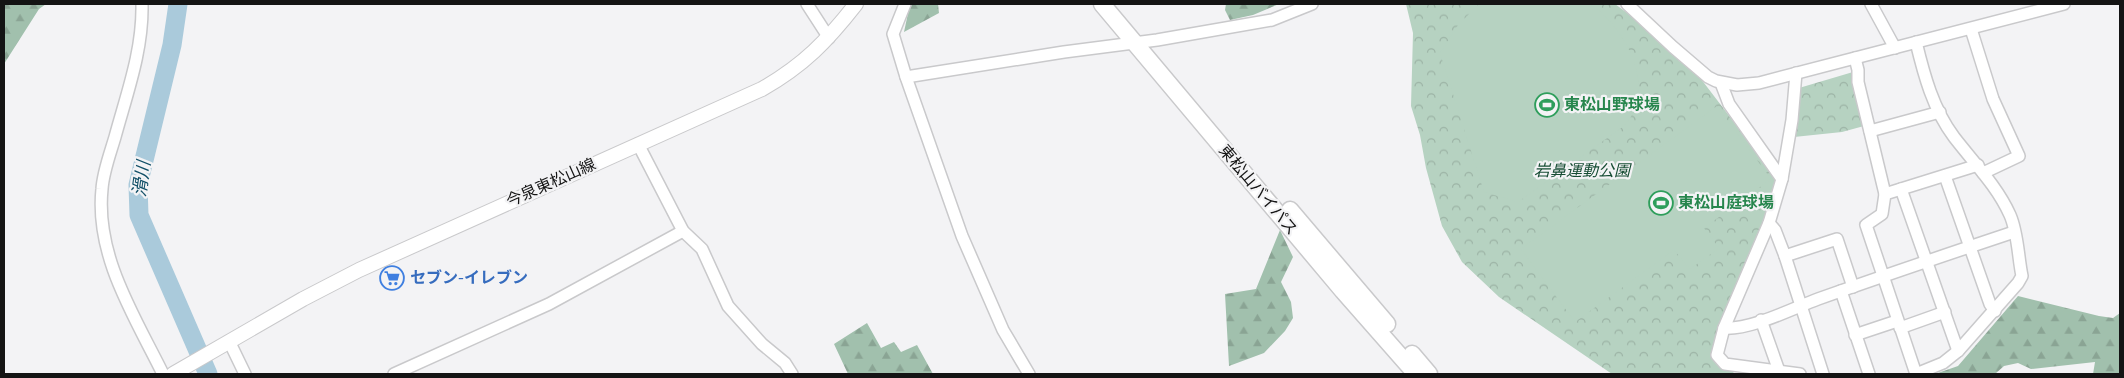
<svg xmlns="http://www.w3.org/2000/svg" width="2124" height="378" font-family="Spectral,'Noto Sans JP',serif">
<defs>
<pattern id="forest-firs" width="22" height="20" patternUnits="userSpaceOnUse" patternTransform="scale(1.25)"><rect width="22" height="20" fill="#a1c0ad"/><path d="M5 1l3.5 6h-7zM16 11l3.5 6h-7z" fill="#8aa494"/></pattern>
<pattern id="park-crowns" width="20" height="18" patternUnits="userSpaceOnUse" patternTransform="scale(1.25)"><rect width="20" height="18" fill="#b6d2c1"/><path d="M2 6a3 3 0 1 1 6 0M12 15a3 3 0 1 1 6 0" fill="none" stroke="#9cb3a5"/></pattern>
</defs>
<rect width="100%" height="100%" fill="#f3f3f5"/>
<g fill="url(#forest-firs)">
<path d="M4 4H46L39 9 4 64Z"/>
<path d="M910 4H938L939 13 904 32Z"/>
<path d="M1226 4H1279L1253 15 1230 20 1225 10Z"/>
<path d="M1280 230 1293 257 1281 282 1291 302 1293 318 1285 331 1264 353 1229 366 1225 294 1256 289Z"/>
<path d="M2018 296 2099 316 2113 318 2120 313V374H2093L2095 362 2031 369 2018 363 2004 366 1995 374H1935L1958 366Z"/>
<path d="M867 323 881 348 894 342 901 352 917 345 933 374H848L834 344Z"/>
</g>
<g fill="url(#park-crowns)">
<path d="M1406 4H1615L1630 15 1701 79 1779 181 1714 355 1735 368 1733 374H1612L1499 297 1462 262 1442 226 1426 168 1420 135 1411 106 1413 33Z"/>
<path d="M1853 72 1852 83 1864 126 1842 132 1794 137 1799 88Z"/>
</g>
<g fill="#b6d2c1">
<path d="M1479 4H1590C1626 28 1658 88 1624 126L1518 202 1484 192 1440 53 1458 25Z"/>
<path d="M1717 106 1771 179 1704 228 1719 248 1690 269 1674 250 1575 322 1521 249Z"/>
</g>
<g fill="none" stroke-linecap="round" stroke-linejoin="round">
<path stroke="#aacadb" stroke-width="19" d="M178 4 172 45 138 185 139 215 208 374"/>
<g stroke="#c9c9cb" stroke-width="14">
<g id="minor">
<path d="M142 4C143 50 127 93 115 137 110 154 103 172 102 189 95 256 135 317 163 374"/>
<path d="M807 4 829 38"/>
<path d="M905 4 893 34 906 77 962 236 1003 330 1029 374"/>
<path d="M1627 4 1673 47 1708 77 1716 81 1737 85 1759 83 1855 58 2064 4"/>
<path d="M1871 4 1895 48"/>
<path d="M1971 29 1993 99 2019 156 1983 173"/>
<path d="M1916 42C1924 75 1933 109 1954 137 1974 163 1997 186 2010 215 2018 233 2018 257 2022 276L2018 283 1958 351 1943 363 1916 374"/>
<path d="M1855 58 1858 70V82L1885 194"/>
<path d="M906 77 1064 52 1157 40 1272 20 1312 4"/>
<path d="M1721 83 1729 104 1782 179 1769 223 1724 328 1717 355 1725 364 1800 374"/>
<path d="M1870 131 1940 112"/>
<path d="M638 144 683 231 702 249 728 306 762 344 785 363 792 374"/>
<path d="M1945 176 1990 304 1995 311"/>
<path d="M1782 179 1792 120 1796 73"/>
<path d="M1901 189 1958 351"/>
<path d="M1769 223 1775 230 1785 256 1823 374"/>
<path d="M1785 256 1837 239 1853 287"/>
<path d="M1841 291 1869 374"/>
<path d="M1761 320 1779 371"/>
<path d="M1724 328C1751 330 1791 309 1818 299 1883 276 1948 254 2014 232"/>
<path d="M1900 328 1945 312"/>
<path d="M1855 335 1897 321"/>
<path d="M229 341 245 374"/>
<path d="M394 374 549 304 683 231"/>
<path d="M1916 374 1866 225 1882 214 1885 194 1978 165"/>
</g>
</g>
<g stroke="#c9c9cb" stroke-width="16">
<path id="major" d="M173 374 303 299 359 270 762 89C804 65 827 41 856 4"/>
</g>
<g stroke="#c9c9cb" stroke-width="19">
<g id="highway">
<path d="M1102 4 1343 291 1416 374"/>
<path d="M1290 210 1387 324"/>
<path d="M1412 354 1429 374"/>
</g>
</g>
<use href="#minor" stroke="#fff" stroke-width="11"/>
<use href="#major" stroke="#fff" stroke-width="14"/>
<use href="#highway" stroke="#fff" stroke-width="16"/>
</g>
<defs>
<g id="stadium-ring" transform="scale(1.25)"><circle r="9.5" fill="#f3f3f5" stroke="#2e9e5b" stroke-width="1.5"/><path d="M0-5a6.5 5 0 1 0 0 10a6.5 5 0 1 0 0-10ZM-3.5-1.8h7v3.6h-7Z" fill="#2e9e5b"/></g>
<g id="supermarket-ring" transform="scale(1.25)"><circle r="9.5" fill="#f3f3f5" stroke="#3f7fe0" stroke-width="1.5"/><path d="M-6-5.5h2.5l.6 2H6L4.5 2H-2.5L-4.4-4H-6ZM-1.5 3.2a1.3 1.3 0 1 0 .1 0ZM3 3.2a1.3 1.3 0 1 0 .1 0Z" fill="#3f7fe0"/></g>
</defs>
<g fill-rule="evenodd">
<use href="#stadium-ring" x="1547" y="105"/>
<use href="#stadium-ring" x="1661" y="203"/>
<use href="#supermarket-ring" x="392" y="278"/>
</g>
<g text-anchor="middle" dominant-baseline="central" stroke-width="4.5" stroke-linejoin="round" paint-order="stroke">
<g font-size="16" font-weight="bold" fill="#27864d" stroke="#f3f3f5" text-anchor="start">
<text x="1564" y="105">東松山野球場</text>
<text x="1678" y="203">東松山庭球場</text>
</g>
<g font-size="16" font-style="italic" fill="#174d34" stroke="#f3f3f5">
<text x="1582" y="171">岩鼻運動公園</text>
</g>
<g font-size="16" fill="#141414" stroke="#f3f3f5">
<text transform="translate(551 183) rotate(-24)">今泉東松山線</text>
<text transform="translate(1258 190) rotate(50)">東松山バイパス</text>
</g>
<g font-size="16" font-weight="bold" fill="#366cbe" stroke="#f3f3f5" text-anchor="start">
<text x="410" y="278">セブン-イレブン</text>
</g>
<g font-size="18" font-style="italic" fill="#114f67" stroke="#f3f3f5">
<text transform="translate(142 179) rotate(-82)">滑川</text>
</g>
</g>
<rect width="2124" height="378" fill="none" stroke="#141414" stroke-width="10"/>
</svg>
